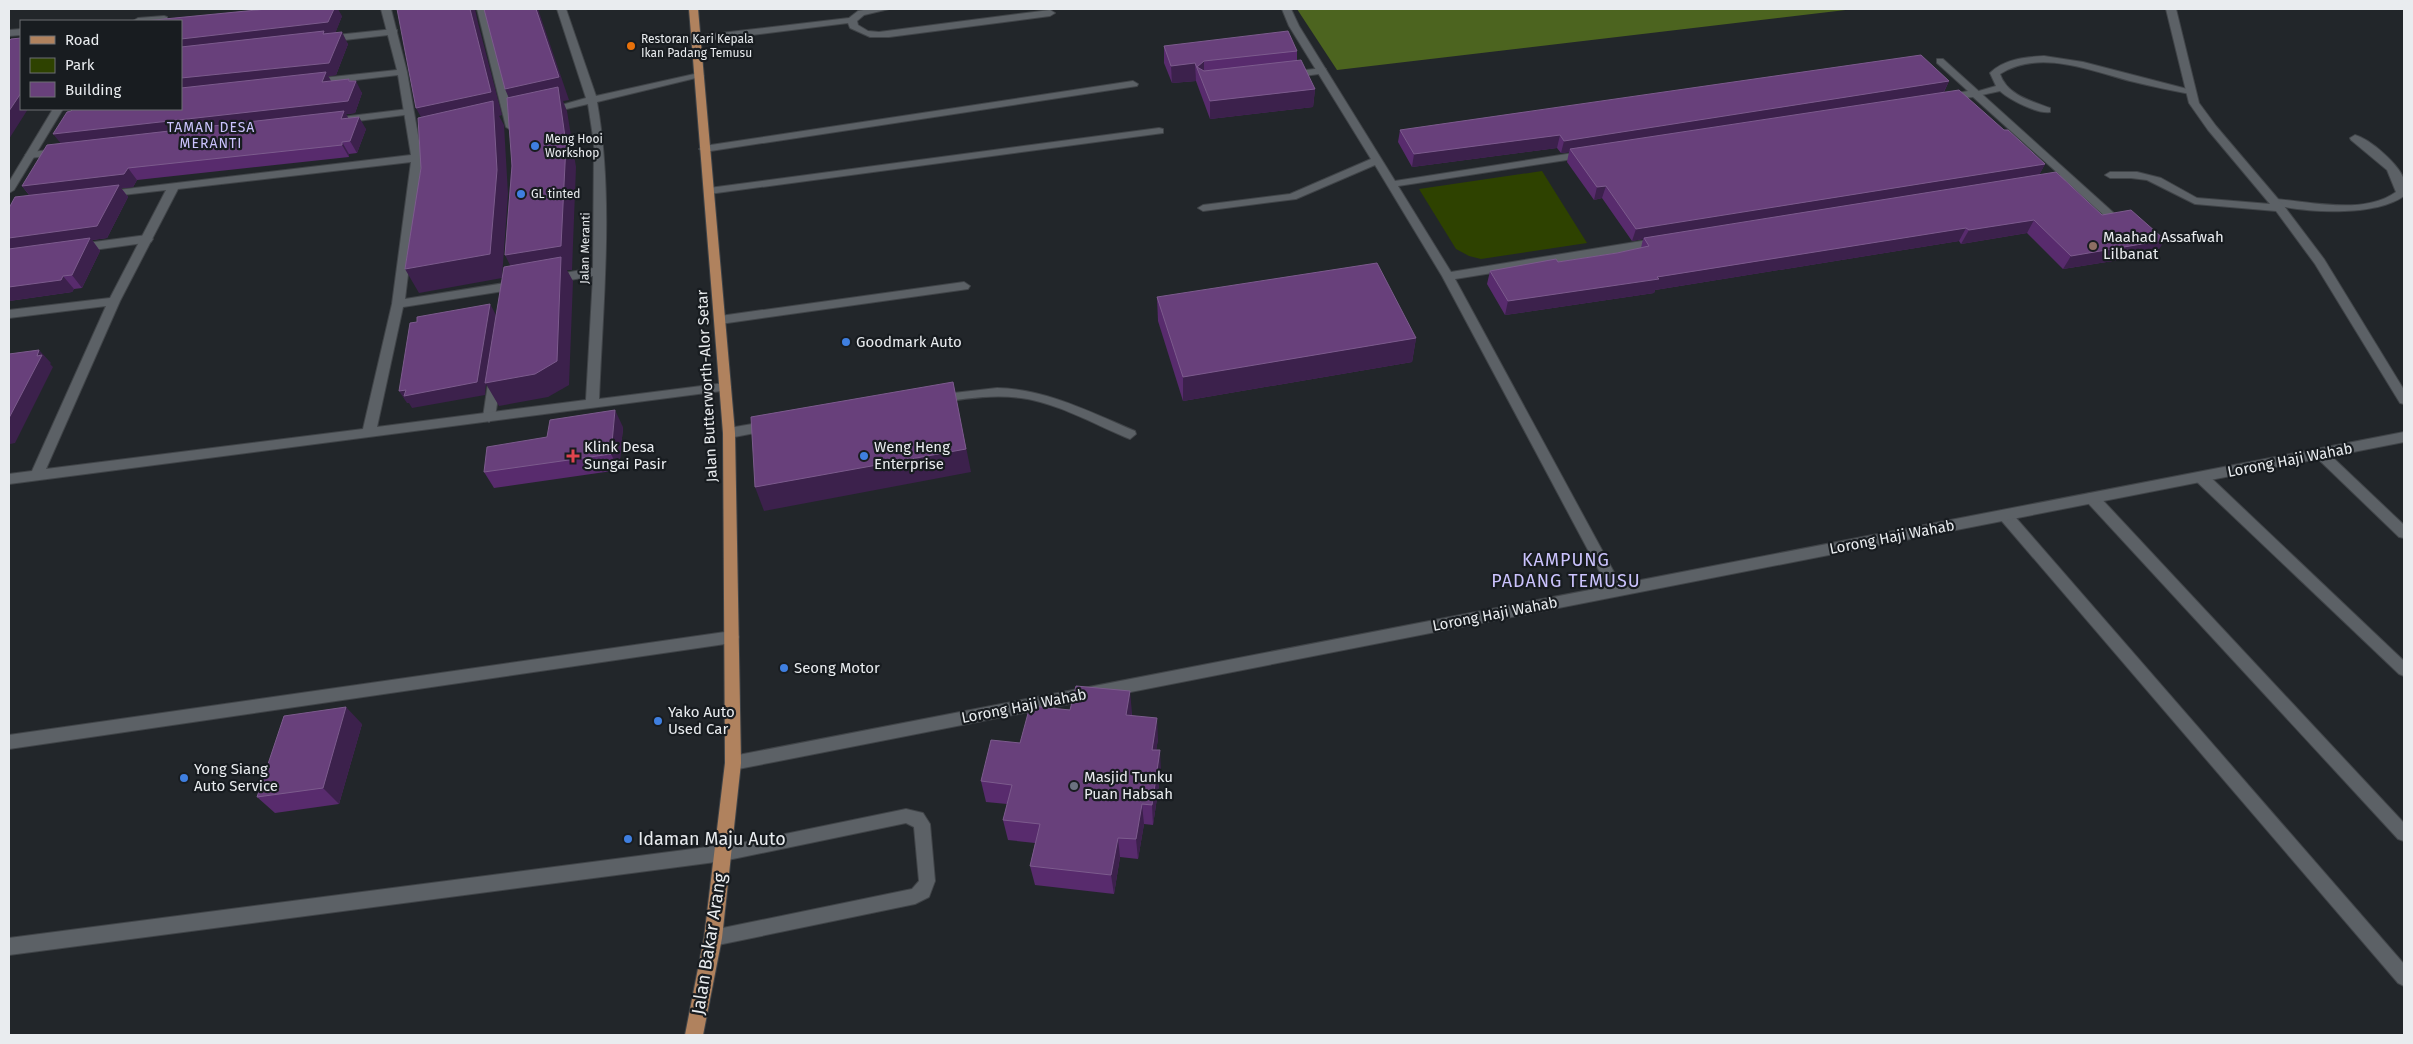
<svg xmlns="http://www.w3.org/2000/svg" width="2413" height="1044" font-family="'Fira Sans',sans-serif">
<rect width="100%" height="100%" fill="#22262a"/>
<path fill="#2e4200" d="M1542 171 1587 243 1481 259 1469 256 1456 249 1419 189Z"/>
<path fill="#4c641f" d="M1297 9H1854L1337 70Z"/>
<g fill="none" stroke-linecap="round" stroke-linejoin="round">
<g stroke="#404448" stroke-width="2">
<g id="service">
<path d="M477 9H486L516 127 515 129 511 130 506 127Z"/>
<path d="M869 9H889L864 15 857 21 858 25 868 31 879 32 1050 10 1055 13 1050 16 889 37H870L850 28 848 23 695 42 690 39 695 36 849 18 858 11Z"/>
<path d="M394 29 397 30V34L327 42 322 39 327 36Z"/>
<path d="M2044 56 2083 62 2195 91 2190 94C2170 90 2150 86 2130 81 2089 70 2039 49 2000 74 2007 95 2031 101 2050 108V112C2037 114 2010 100 2000 91L1977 96 1972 93 1996 86 1990 73C2004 59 2025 57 2044 56Z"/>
<path d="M1323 68 1326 69V73L1289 78 1284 75 1289 72Z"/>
<path d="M1133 81 1138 84 1137 86 704 152 699 149 704 146Z"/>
<path d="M408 109 412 110V114L342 123 337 120 342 117Z"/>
<path d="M1159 128 1163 129V133L709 194 704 191 709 188Z"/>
<path d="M2355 135C2370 139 2400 165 2404 180 2405 185 2404 191 2404 196 2375 217 2305 213 2271 204V200L2275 199C2312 202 2364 215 2396 192L2387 170 2351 140 2350 138Z"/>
<path d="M60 149 64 150V154L30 158 25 155 30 152Z"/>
<path d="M147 235 153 239 151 242 79 252 73 248 79 244Z"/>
<path d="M964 282 970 286 968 289 720 324 714 320 720 316Z"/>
<path d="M495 373 501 377 495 417 489 422 483 417 489 377Z"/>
<path d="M997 388C1046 389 1090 412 1135 431L1136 434 1130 439 1125 437C1092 423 1057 403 1021 398 992 394 964 399 936 403L930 399 936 395Z"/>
<path d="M770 421 775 423 776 426 775 429 729 438 723 433 729 428Z"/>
<path d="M906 809 923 813 930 824 935 881 929 897 915 904 713 946 707 944 704 938 707 932 713 930 912 889 919 881 914 827 906 823 723 861 717 858 715 853 717 848Z"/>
</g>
</g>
<g stroke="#404448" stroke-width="2">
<g id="minor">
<path d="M381 9H391L407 72 422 158 405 299 517 281 523 285 517 289 403 307 377 427 586 400 593 276 553 283 547 279 553 275 593 268 594 143 588 104 549 113 544 110 586 98 557 9H566L596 96 699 73 704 76 597 102C614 199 603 301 599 399L725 383 729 384 731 387 729 390 9 484V474L32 471 106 306 9 318V310L110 298 166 190 105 197 101 196V192L411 155 398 75 313 85 308 82 313 79 397 70ZM411 162 392 304 363 429 46 469 120 301 178 189Z"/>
<path d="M1282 9H1291L1299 26 1395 181 1586 151 1591 154 1586 157 1398 186 1451 272 1660 238 1666 242 1660 246 1455 279 1622 587 1624 591 1622 595H1612L1442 276 1375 165 1296 199 1203 211 1198 208 1203 205 1290 194 1371 159 1289 26Z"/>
<path d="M2166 9H2176L2199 103 2216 126 2284 206 2324 259 2404 390V404L2400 403 2315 264 2276 211 2195 204 2147 180 2131 178H2110L2105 175 2110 172H2137L2161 178 2197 198 2270 204 2208 130 2189 103Z"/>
<path d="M164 16 167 17V21H133L138 18Z"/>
<path d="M21 29V35L9 36V30Z"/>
<path d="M1937 59H1943L2116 215V219H2108L2066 181 2040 183V179L2060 175 1973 97 1942 100V96L1968 91 1937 63Z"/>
<path d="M53 109H63L14 190 9 193V182Z"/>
<path d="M2321 449 2326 451 2404 525V538L2399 537 2316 457 2314 454 2316 451Z"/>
<path d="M2201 472 2206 473 2404 661V676L2399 674 2196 481 2194 477Z"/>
<path d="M2092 493 2097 494 2404 823V841L2398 839 2087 502 2085 498 2087 494Z"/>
<path d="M2005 510 2010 511 2404 964V986L2398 983 2000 519 1998 515 2000 511Z"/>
<path d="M732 631 737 633 739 637 737 641 732 643 9 749V735Z"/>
<path d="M723 845 729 848 731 853 729 858 723 861 9 955V938Z"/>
</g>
</g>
<g stroke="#404448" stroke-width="2">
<path id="tertiary" d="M2404 432V442L733 770 727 768 725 763 727 758 733 756Z"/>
</g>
<g stroke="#404448" stroke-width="2">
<path id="primary" d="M689 9H698L735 433 741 763 722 938 703 1035H685L704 938 725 763 723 433Z"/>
</g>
<use href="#service" fill="#5c6166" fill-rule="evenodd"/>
<use href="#minor" fill="#5c6166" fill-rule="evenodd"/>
<use href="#tertiary" fill="#5c6166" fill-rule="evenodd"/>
<use href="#primary" fill="#b0825e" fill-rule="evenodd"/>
</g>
<g fill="#582b6d">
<path d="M342 16 335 33 348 44 336 75 328 76 331 81H351L362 93 355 113 346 114 348 118 366 129 357 153 349 154V157L137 180 133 187 121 188 128 197 107 238 92 240 100 251 82 288 74 289 72 292 9 301V208L29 195 22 186 60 143 71 111Z"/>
<path d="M1164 46 1297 51V61L1315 89 1313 107 1210 119 1196 81 1172 83 1164 63Z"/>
<path d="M1949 81 1944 92 2004 130 2045 164 2039 175 2102 215 2156 254 2063 269 2027 233 1961 244 1959 241 1655 290 1654 293 1505 315 1487 284 1490 271 1558 262 1617 253 1641 248 1643 239 1632 241 1602 198 1594 200 1567 162 1569 152 1561 153 1557 148 1412 167 1398 142 1400 130Z"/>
<path d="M1157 297 1416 338 1412 362 1183 401 1158 321Z"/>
<path d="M623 427 619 470 494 488 484 472Z"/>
<path d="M1070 710 1132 713V716L1158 739 1156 750 1161 771 1153 825 1144 824 1138 859 1120 857 1114 894 1035 885 1030 866 1035 843 1008 840 1003 820 1007 804 986 802 981 781Z"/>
<path d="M362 724 339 804 275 813 257 797Z"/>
</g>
<g fill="#3c214c">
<path d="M334 9H338L342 16 335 34 181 52V39Z"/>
<path d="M470 9H476H475L478 23 502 115 499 116 504 125 508 194 502 278 419 293 405 269 429 132 416 108Z"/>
<path d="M536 9H538L569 100 563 101 567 111 576 167 572 270H567L573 281 569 385 548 397 499 406 486 384 485 395 412 408 409 403H407L399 391 490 304 497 317 517 279 505 255 515 112 505 89Z"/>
<path d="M342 32 348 44 336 75 328 76 333 84 181 91V78Z"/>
<path d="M1204 61V79L1197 67Z"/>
<path d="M1195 63 1196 81 1172 83 1171 66Z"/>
<path d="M349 79 353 86 356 81 362 93 355 113 346 114 351 123 63 146 53 134 349 81Z"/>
<path d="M1949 81 1943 93 1570 149 1569 152 1561 153 1564 141Z"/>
<path d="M1315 89 1313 107 1210 119V101Z"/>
<path d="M21 93V109H28L9 139V111Z"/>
<path d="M359 117 366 129 357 153 350 141Z"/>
<path d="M1560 135 1557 148 1412 167 1414 154Z"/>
<path d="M342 142 349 154V157L342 145Z"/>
<path d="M2045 164 2038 177 1644 238 1643 239 1632 241 1636 229Z"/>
<path d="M128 168 137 180 133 187 121 188 128 197 107 238 92 240 100 251 82 288 72 275 9 252V238L32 198 22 186Z"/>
<path d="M1606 186 1602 198 1594 200 1597 187Z"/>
<path d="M2034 220 2027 233 1961 244 1969 230Z"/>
<path d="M1966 228 1959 241 1655 290 1654 293 1505 315 1508 301Z"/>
<path d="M2165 240 2156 254 2063 269 2071 256Z"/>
<path d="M63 276 74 289 72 292 9 301V287Z"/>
<path d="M1416 338 1412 362 1183 401V377Z"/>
<path d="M39 350 51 363 50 364 53 367 15 443 10 444 9 445V418Z"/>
<path d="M953 382 971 472 764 511 755 487Z"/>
<path d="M615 410 623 427 619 470 611 454Z"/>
<path d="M1130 691 1132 713 1127 737 1126 715Z"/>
<path d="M346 707 362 724 339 804 323 788Z"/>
<path d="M1157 718 1158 739 1153 771 1152 750Z"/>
<path d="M1160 750 1161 771 1153 825 1152 805Z"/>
<path d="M1142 804 1144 824 1138 859 1136 839Z"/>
<path d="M1118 838 1120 857 1114 894 1111 875Z"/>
</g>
<g fill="#68407b" stroke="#7c5b8d">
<path d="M267 9H334L328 22 181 39V21H144Z"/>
<path d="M397 9H470L491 92 416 108Z"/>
<path d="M484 9H536L559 77 505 89Z"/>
<path d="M324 31 323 34 342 32 329 63 181 78V47Z"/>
<path d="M1288 31 1297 51 1204 61 1197 67 1204 71 1301 60 1315 89 1210 101 1195 63 1171 66 1164 46Z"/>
<path d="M21 38V93L9 111V41L11 39Z"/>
<path d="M1921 55 1949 81 1564 141 1560 135 1414 154 1400 130Z"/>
<path d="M326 72 322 82 349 79V81H356L348 101 53 134 67 112 71 111 73 109H181V88Z"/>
<path d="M558 87 566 144 561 246 505 255 512 166 507 98Z"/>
<path d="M1959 90 2004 130H2008L2045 164 1636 229 1606 186 1597 187 1570 149Z"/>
<path d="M493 101 497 170 490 254 405 269 421 168 418 118Z"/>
<path d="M344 111 341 119 359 117 350 141 342 142V145L128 168 124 174 22 186 47 145Z"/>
<path d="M2056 172 2102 215 2131 210 2165 240 2071 256 2034 220 1969 230 1966 228 1657 277 1659 279 1508 301 1490 271 1556 259 1558 262 1617 253 1649 246 1644 238Z"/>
<path d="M119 185 97 226 9 238V208L15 197Z"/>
<path d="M90 238 72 275 63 276 61 280 9 287V249Z"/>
<path d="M561 257 557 361 535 374 485 383 504 267Z"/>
<path d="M1377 263 1416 338 1183 377 1157 297Z"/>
<path d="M490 304 477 382 404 396 406 390 399 391 410 323 417 322V317Z"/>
<path d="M39 350 37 356 42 355 9 418V354Z"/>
<path d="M953 382 966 449 755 487 751 417Z"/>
<path d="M615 410 611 454 484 472 487 447 547 437 550 420Z"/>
<path d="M1076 686 1130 691 1126 715 1157 718 1152 750H1160L1152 805 1142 804 1136 839 1118 838 1111 875 1030 866 1040 824 1003 820 1012 785 981 781 991 740 1020 743 1030 706 1070 710Z"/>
<path d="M346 707 323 788 257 797 284 716Z"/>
</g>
<circle fill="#e8710a" stroke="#181c20" stroke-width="2" cx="631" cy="46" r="5"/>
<g fill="#3f7fe0" stroke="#181c20" stroke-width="2">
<circle cx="535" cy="146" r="5"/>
<circle cx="521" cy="194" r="5"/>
<circle cx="846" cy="342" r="5"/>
<circle cx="864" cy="456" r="5"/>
<circle cx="784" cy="668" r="5"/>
<circle cx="658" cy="721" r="5"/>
<circle cx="184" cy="778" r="5"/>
<circle cx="628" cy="839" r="5"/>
</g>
<circle fill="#8d6e63" stroke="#181c20" stroke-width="2" cx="2093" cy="246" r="5"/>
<path fill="#e0444e" stroke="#181c20" stroke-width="2" d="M570.5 448.5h5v5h5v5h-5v5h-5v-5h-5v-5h5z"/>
<circle fill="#6b7280" stroke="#181c20" stroke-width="2" cx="1074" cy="786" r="5"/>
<g text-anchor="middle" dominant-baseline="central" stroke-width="4.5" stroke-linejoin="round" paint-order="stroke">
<g font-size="12" fill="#e9ecef" stroke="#181c20" text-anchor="start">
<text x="641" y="39">Restoran Kari Kepala<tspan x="641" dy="14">Ikan Padang Temusu</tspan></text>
<text x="545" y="139">Meng Hooi<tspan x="545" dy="14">Workshop</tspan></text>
<text x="531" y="194">GL tinted</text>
</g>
<g font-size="12" fill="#e9ecef" stroke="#181c20">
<text transform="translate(585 248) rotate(-89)">Jalan Meranti</text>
</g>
<g font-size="14" letter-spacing="1" fill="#cbc3fd" stroke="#181c20">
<text x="211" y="127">TAMAN DESA<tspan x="211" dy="16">MERANTI</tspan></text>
</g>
<g font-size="15" fill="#e9ecef" stroke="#181c20" text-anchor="start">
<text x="2103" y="237">Maahad Assafwah<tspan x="2103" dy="17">Lilbanat</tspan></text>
<text x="856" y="342">Goodmark Auto</text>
<text x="584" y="447">Klink Desa<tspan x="584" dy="17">Sungai Pasir</tspan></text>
<text x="874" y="447">Weng Heng<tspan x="874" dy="17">Enterprise</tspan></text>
<text x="794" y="668">Seong Motor</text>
<text x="668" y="712">Yako Auto<tspan x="668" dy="17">Used Car</tspan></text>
<text x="194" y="769">Yong Siang<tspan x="194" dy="17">Auto Service</tspan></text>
<text x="1084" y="777">Masjid Tunku<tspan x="1084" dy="17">Puan Habsah</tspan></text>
</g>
<g font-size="15" fill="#e9ecef" stroke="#181c20">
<text transform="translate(707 386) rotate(-93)">Jalan Butterworth-Alor Setar</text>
<text transform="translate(2290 460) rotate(-11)">Lorong Haji Wahab</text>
<text transform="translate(1892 537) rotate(-11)">Lorong Haji Wahab</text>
<text transform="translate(1495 614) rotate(-11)">Lorong Haji Wahab</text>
<text transform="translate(1024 706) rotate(-11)">Lorong Haji Wahab</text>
</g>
<g font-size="18" letter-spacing="1" fill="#cbc3fd" stroke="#181c20">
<text x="1566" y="560">KAMPUNG<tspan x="1566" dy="21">PADANG TEMUSU</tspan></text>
</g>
<g font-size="18" fill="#e9ecef" stroke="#181c20" text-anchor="start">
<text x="638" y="839">Idaman Maju Auto</text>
</g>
<g font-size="18" fill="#e9ecef" stroke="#181c20">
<text transform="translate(709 944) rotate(-81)">Jalan Bakar Arang</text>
</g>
</g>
<rect width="2413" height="1044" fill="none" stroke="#e9ecef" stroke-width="20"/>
<rect x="20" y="20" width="162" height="90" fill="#181c20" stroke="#6c6f73"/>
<rect x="30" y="36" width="25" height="8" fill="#b0825e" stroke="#6c6f73"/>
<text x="65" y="45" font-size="15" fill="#e9ecef">Road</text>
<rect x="30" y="58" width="25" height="15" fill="#2e4200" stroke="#6c6f73"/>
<text x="65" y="70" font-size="15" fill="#e9ecef">Park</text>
<rect x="30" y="82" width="25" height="15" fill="#68407b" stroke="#6c6f73"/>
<text x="65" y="95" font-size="15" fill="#e9ecef">Building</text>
</svg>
